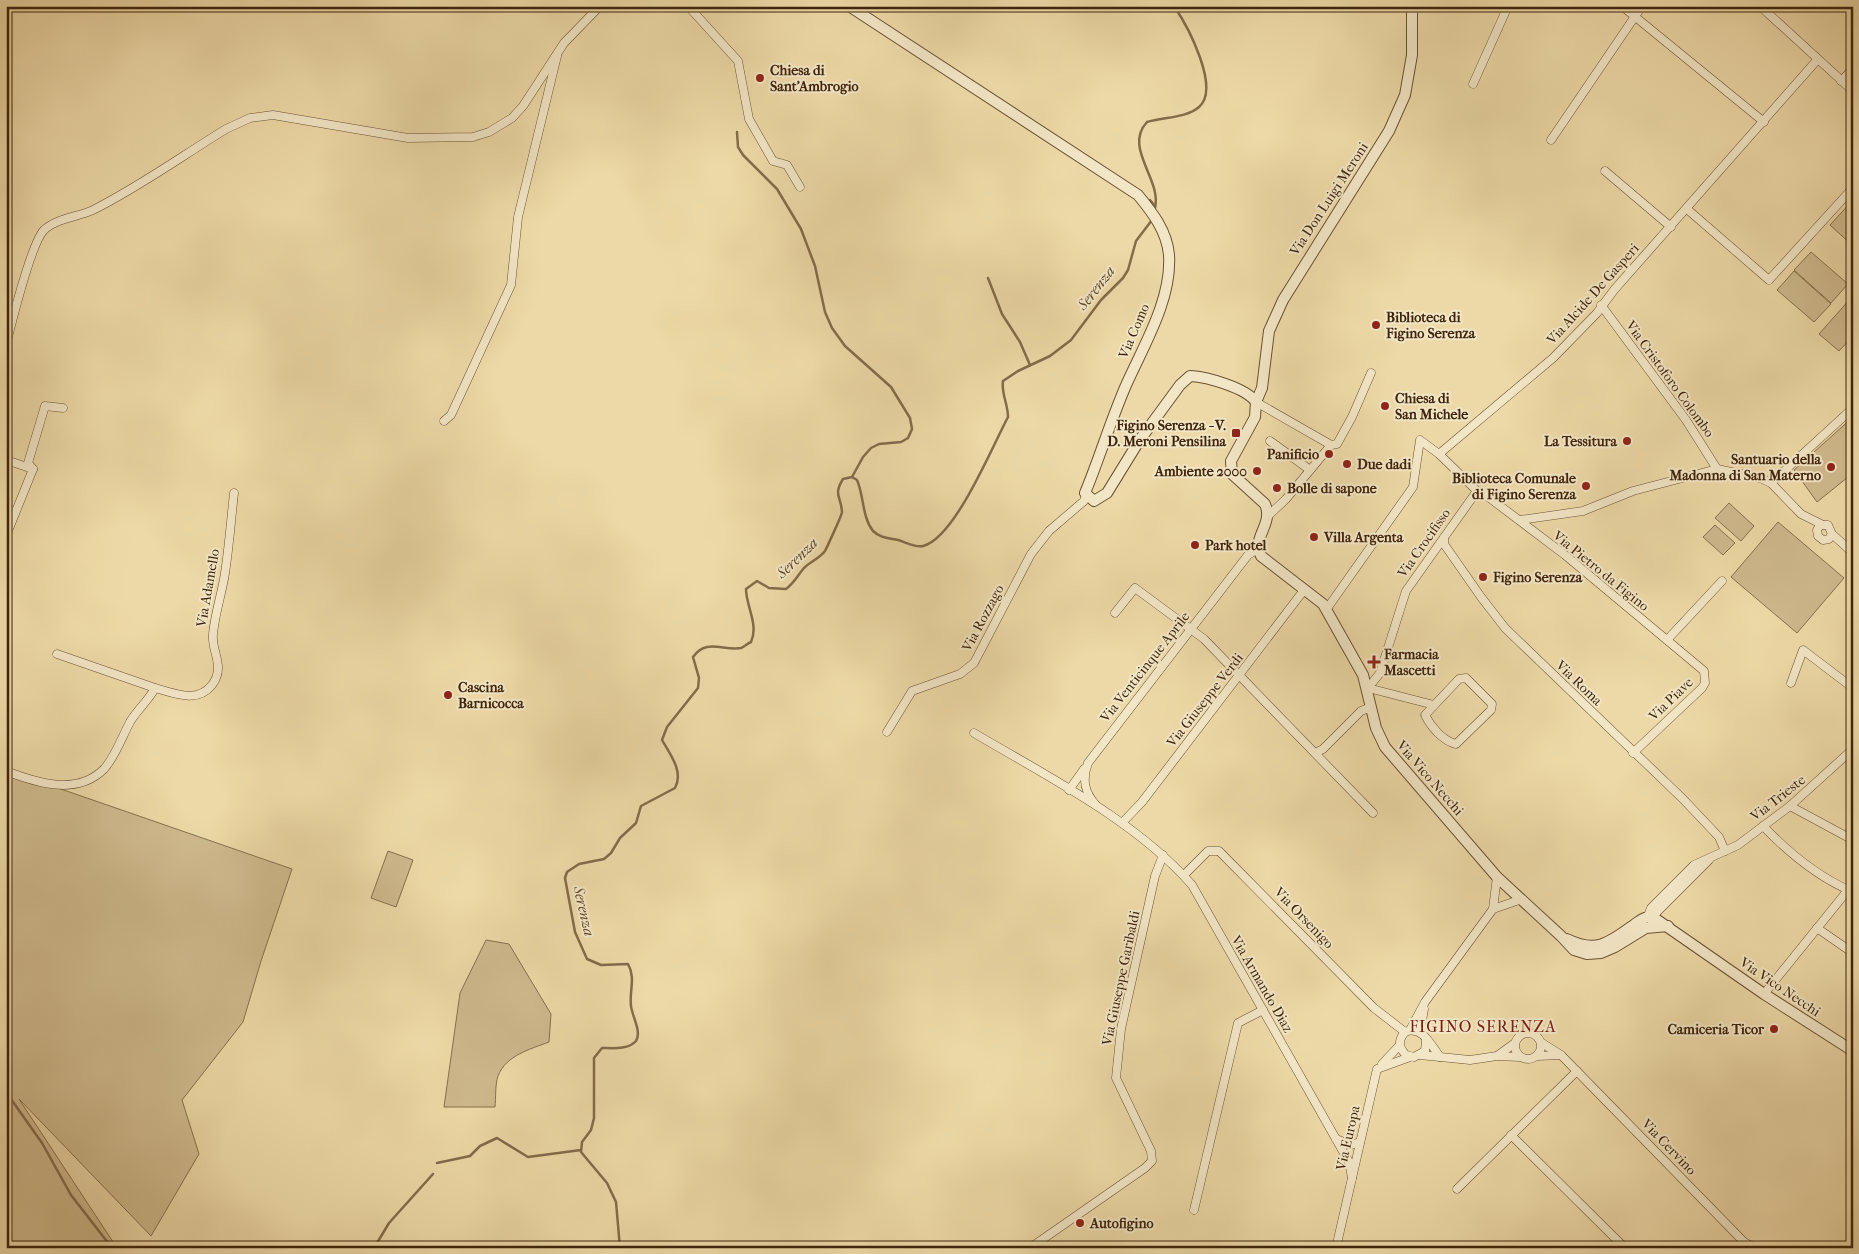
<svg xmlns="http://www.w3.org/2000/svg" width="1859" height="1254" font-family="'IM FELL French Canon',serif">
<rect width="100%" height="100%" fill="#edd9a7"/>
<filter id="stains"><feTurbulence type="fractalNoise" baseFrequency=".004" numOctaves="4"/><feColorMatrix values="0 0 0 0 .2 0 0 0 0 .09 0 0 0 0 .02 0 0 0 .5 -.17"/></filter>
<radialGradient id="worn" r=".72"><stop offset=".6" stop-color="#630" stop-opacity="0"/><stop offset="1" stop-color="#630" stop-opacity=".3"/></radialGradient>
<g fill="#cfba8d" stroke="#87704d">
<path d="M1853 200V246L1830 225Z"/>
<path d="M1811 252 1848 284 1831 303 1794 270Z"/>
<path d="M1794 271 1831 304 1814 322 1777 290Z"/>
<path d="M1850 299 1853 302V336L1839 351 1819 334Z"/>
<path d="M1853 417V482L1848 477 1817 502 1794 470Z"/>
<path d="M1729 503 1754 526 1741 541 1715 518Z"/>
<path d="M1778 522 1844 578 1797 633 1731 577Z"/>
<path d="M1715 525 1735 543 1723 555 1703 537Z"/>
<path d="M6 770 292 869 261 961 243 1022 182 1100 199 1154 151 1236 19 1099 117 1248H6Z"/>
<path d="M388 851 413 860 396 907 371 898Z"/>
<path d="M486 940 509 944 551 1014 549 1042C531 1049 506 1055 498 1076 495 1084 496 1098 495 1107H444L460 993Z"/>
</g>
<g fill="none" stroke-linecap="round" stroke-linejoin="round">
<g stroke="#846c4a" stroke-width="2.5">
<path d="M737 132 738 147 743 155 777 189 801 229 815 266 825 312 832 328 845 346 891 387 910 418 912 429 908 438 901 442 879 444 871 448 863 457 852 477"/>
<path d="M1150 200 1155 206"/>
<path d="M1155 208C1162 179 1123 148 1147 122 1163 117 1187 118 1199 107 1221 88 1187 25 1174 6"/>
<path d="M988 278 1002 314 1020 342 1030 365"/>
<path d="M6 1092 42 1143 71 1195 112 1248"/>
<path d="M437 1163 470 1156 480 1146 497 1138 528 1157 581 1150"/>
<path d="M374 1248 389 1223 433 1174"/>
<path d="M620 1248 616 1202 607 1183 581 1152 582 1142 591 1130 594 1118V1058L602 1048C612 1048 628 1050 636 1041 642 1032 632 1016 631 1006 629 991 636 978 628 964L601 965 587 959 575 932 565 878 567 872 579 864 604 859 611 853 620 838 636 823 641 806 675 788C684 772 670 754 662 740L667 727 698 688 699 678 693 657C706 638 723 651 741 648 744 647 748 643 751 642 759 625 746 606 746 589L757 581 769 588 786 589C794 583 798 575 804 568 810 562 820 558 825 551 827 547 842 515 842 512 841 496 833 495 843 479L852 477 857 480C864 496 862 517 873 531 880 538 889 538 898 540 905 542 916 548 923 546 955 538 992 447 1008 417 1008 404 1001 393 1003 381L1018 371 1050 356 1071 340 1101 300 1123 278 1128 270 1136 241 1152 220"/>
</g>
<g stroke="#6a5234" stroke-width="9">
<g id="minor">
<path d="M688 6 738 61 749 119 773 161 787 165 800 187"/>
<path d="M1622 6 1764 122"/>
<path d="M1760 6 1853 91"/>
<path d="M1841 81 1853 69"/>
<path d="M1473 84 1508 6"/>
<path d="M1551 140 1642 6"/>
<path d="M1605 171 1671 227"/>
<path d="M1687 209 1769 280 1851 190"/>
<path d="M1601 305 1686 420 1717 469"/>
<path d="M6 345C11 325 32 242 44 230 57 218 78 217 93 210 139 187 182 156 226 129L250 118 273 115 408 138 473 137 489 132 512 118 523 106 564 43 600 6"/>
<path d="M1256 402 1331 445"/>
<path d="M444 421 451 415 511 285 518 217 557 56"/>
<path d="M1270 441 1310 470"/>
<path d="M1439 454 1553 358 1597 313 1614 290 1818 59"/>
<path d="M6 460 33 469"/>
<path d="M1771 483 1853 408"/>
<path d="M1477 491 1483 493 1565 555 1704 671 1705 683 1702 688 1633 753"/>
<path d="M1269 515 1286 499 1331 445 1337 444 1352 417 1371 373"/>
<path d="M1520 520 1583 511 1633 491 1717 469 1760 478 1771 483 1801 514 1823 525"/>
<path d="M1832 534 1829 539 1823 540 1818 536 1817 530 1820 525H1828L1832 534 1853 553"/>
<path d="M6 536 33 469 28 463 45 406 63 408"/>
<path d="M1444 538V544L1481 597 1505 628 1683 799 1719 837 1725 851"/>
<path d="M1326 610 1413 487 1420 440 1439 454 1477 491 1406 591 1380 673 1368 688 1434 705"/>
<path d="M1115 613 1135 588 1204 639 1373 813"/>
<path d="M1667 640 1722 581"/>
<path d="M57 654 155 688"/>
<path d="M1466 678 1492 704 1491 710 1456 744C1443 741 1431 727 1425 715L1459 679Z"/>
<path d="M1791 683 1803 650 1853 688"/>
<path d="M887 732 912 691 960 674 974 663 1031 554 1049 531 1084 501 1086 495"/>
<path d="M974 733C1048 777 1135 820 1192 885L1349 1162 1352 1178"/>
<path d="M1315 753 1323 749 1361 711 1371 707"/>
<path d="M6 771C37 783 77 796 104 769 115 757 122 737 130 722 137 710 149 700 155 688 174 693 197 704 212 685 226 666 211 652 213 634 215 613 222 593 225 573 229 547 231 520 234 493"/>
<path d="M1069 790 1084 769"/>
<path d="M1096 805C1084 792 1082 779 1088 763L1248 555 1258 549"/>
<path d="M1790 806 1853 840"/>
<path d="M1122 823 1142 802 1304 590"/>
<path d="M1763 826C1787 851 1818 877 1851 891"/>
<path d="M1184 875 1208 851H1219L1374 1008 1405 1032"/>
<path d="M1493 909 1522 899"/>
<path d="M1650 919 1709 860"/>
<path d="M1651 920 1648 916 1651 908 1694 865 1738 845 1790 806 1853 749"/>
<path d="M1817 928 1853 953"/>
<path d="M1764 994 1848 890"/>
<path d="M1410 1030 1425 1002 1493 909 1497 877"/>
<path d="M1420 1032 1424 1009"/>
<circle cx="1528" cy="1046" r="13"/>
<path d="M1426 1040 1425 1051 1414 1057 1406 1055C1398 1047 1398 1040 1405 1032 1422 1025 1431 1045 1440 1057L1470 1060 1497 1056 1520 1057"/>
<path d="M1542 1043 1561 1055 1744 1242"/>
<path d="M1420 1055 1440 1057"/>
<path d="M1497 1056 1515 1043"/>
<path d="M1537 1056 1561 1055"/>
<path d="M1382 1064 1399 1046"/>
<path d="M1511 1135 1625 1248"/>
<path d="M1336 1139 1351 1145 1360 1142"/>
<path d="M1457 1189 1577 1071"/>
<path d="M1194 1210 1238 1023 1263 1010"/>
<path d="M1030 1248 1145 1168 1152 1161 1151 1151 1116 1078 1121 1029 1155 876 1163 855"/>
<path d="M1336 1248 1377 1069 1410 1057"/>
<path d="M1748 1248 1744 1242 1755 1248"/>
</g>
</g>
<g stroke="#6a5234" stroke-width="12">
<g id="tertiary">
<path d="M849 6 1138 195C1152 212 1167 231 1169 255 1172 299 1144 345 1127 383 1111 419 1100 457 1085 493L1094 501 1107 493 1139 441 1180 385 1190 376C1208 377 1246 388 1256 402"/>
<path d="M1412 6V55L1405 95 1389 131 1283 300 1269 331 1262 388 1256 402 1255 417 1231 461 1232 474 1265 504C1274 525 1251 537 1261 556L1323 604 1363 675 1376 728 1385 747 1497 877 1561 936 1574 950 1587 954 1601 953 1615 947 1646 928 1668 926"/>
<path d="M1567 939C1597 954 1610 942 1635 924 1641 920 1645 916 1653 917L1764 994 1853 1051"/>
</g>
</g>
<use href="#minor" stroke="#f3e6c6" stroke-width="8"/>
<use href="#tertiary" stroke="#f3e6c6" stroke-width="10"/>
</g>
<g fill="#8f2418" stroke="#f3e6c6" stroke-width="2">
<circle cx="760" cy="78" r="5"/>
<circle cx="1376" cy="325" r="5"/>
<circle cx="1385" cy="406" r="5"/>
<rect x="1231" y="428" width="10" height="10" rx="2.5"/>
<circle cx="1627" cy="441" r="5"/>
<circle cx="1329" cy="454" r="5"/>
<circle cx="1347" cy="464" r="5"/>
<circle cx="1831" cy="467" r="5"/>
<circle cx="1257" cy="471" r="5"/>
<circle cx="1586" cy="486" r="5"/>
<circle cx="1277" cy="488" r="5"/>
<circle cx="1314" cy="537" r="5"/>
<circle cx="1195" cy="545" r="5"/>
<circle cx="1483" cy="577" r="5"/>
<path d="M1371.5 654.5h5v5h5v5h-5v5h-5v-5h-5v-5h5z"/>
<circle cx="448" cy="695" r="5"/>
<circle cx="1774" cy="1029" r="5"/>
<circle cx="1080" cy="1223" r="5"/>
</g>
<g text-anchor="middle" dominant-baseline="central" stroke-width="4" stroke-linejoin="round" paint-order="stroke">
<g font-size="14" font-weight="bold" fill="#3f250d" stroke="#f3e6c6" text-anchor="start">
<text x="770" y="70">Chiesa di<tspan x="770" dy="16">Sant'Ambrogio</tspan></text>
<text x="1386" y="317">Biblioteca di<tspan x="1386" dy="16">Figino Serenza</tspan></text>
<text x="1395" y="398">Chiesa di<tspan x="1395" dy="16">San Michele</tspan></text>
<text x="1226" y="425" text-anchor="end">Figino Serenza - V.<tspan x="1226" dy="16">D. Meroni Pensilina</tspan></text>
<text x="1617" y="441" text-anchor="end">La Tessitura</text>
<text x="1319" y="454" text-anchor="end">Panificio</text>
<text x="1821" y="459" text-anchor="end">Santuario della<tspan x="1821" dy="16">Madonna di San Materno</tspan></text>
<text x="1357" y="464">Due dadi</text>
<text x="1247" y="471" text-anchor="end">Ambiente 2000</text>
<text x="1576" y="478" text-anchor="end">Biblioteca Comunale<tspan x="1576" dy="16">di Figino Serenza</tspan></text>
<text x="1287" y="488">Bolle di sapone</text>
<text x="1324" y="537">Villa Argenta</text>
<text x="1205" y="545">Park hotel</text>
<text x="1493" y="577">Figino Serenza</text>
<text x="1384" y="654">Farmacia<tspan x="1384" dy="16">Mascetti</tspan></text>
<text x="458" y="687">Cascina<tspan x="458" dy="16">Barnicocca</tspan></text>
<text x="1764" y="1029" text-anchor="end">Camiceria Ticor</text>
<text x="1090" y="1223">Autofigino</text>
</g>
<g font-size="14" fill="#3f250d" stroke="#f3e6c6">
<text transform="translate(1329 199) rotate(-57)">Via Don Luigi Meroni</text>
<text transform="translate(1593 294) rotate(-48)">Via Alcide De Gasperi</text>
<text transform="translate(1134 331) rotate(-67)">Via Como</text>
<text transform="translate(1670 379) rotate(54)">Via Cristoforo Colombo</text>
<text transform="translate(1424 543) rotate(-55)">Via Crocifisso</text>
<text transform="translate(1601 571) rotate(39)">Via Pietro da Figino</text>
<text transform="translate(208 588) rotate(-80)">Via Adamello</text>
<text transform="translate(983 618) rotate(-62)">Via Rozzago</text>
<text transform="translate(1145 667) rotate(-52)">Via Venticinque Aprile</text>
<text transform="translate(1579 683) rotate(44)">Via Roma</text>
<text transform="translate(1671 699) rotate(-44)">Via Piave</text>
<text transform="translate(1205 700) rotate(-52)">Via Giuseppe Verdi</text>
<text transform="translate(1430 778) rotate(49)">Via Vico Necchi</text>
<text transform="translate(1778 798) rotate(-38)">Via Trieste</text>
<text transform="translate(1304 918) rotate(46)">Via Orsenigo</text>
<text transform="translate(1121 978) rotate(-78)">Via Giuseppe Garibaldi</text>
<text transform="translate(1262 984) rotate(60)">Via Armando Diaz</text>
<text transform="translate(1780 987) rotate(34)">Via Vico Necchi</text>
<text transform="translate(1348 1138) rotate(-77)">Via Europa</text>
<text transform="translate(1669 1147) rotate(46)">Via Cervino</text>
</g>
<g font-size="15" font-style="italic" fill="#62492c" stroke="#f3e6c6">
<text transform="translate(1096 288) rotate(-52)">Serenza</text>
<text transform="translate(797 558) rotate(-44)">Serenza</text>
<text transform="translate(584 911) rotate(77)">Serenza</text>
</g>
<g font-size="16" letter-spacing="1" fill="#7a1f14" stroke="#f3e6c6">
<text x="1483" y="1026">FIGINO SERENZA</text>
</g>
</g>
<rect width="1859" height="1254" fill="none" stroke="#edd9a7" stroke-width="25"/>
<rect x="8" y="8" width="1844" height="1239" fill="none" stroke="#3f250d" stroke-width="2.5"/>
<rect x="12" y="12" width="1834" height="1229" fill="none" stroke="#3f250d"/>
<rect width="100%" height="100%" filter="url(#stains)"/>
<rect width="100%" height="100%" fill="url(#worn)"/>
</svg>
